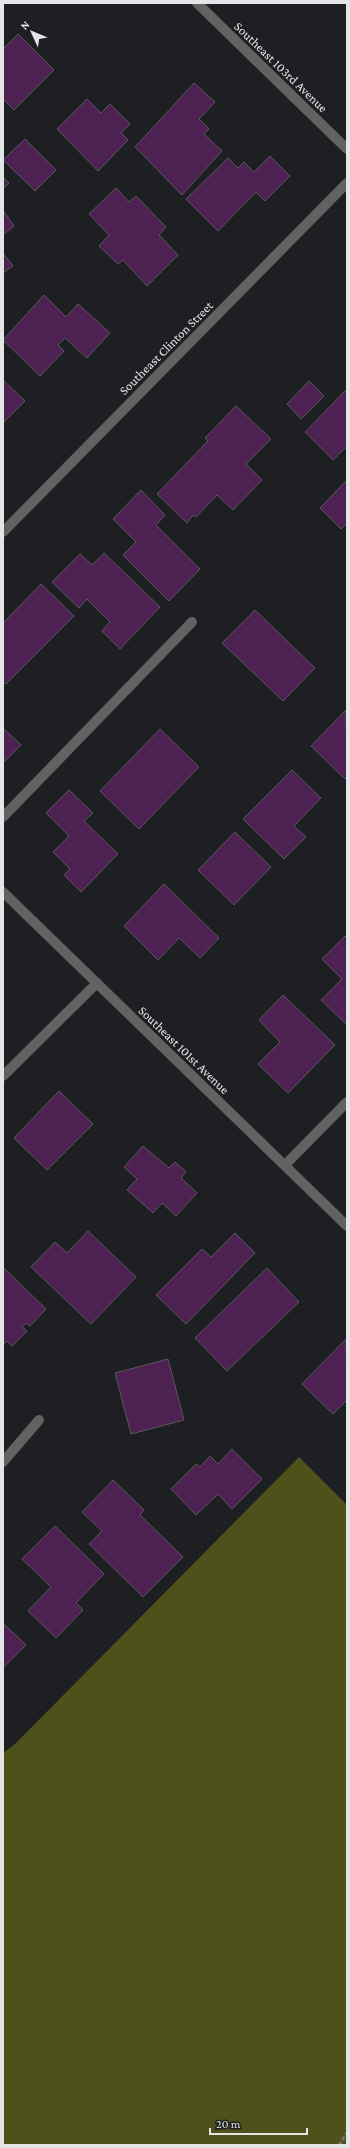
<svg xmlns="http://www.w3.org/2000/svg" width="350" height="2148" font-family="'Crimson Pro',serif">
<rect width="100%" height="100%" fill="#1e1f22"/>
<path fill="#4e511a" d="M299 1457 347 1505V2145H3V1753L15 1744Z"/>
<g fill="#4d2253" stroke="#5a575b">
<path d="M18 34 54 70 14 110 3 99V49Z"/>
<path d="M194 83 215 102 199 119 209 129 204 134 222 151 182 195 135 147Z"/>
<path d="M87 99 101 113 110 104 130 124 121 133 128 140 98 171 57 129Z"/>
<path d="M25 139 56 170 35 191 3 160Z"/>
<path d="M270 156 290 176 265 201 256 192 218 231 186 199 228 158 238 168 244 162 254 172Z"/>
<path d="M3 177 9 183 3 189Z"/>
<path d="M116 188 129 202 136 196 166 227 159 235 178 255 147 286 123 260 118 264 99 246 109 235 89 214Z"/>
<path d="M3 210 14 226 3 235Z"/>
<path d="M3 253 13 266 3 273Z"/>
<path d="M44 295 66 317 78 304 110 333 87 358 65 338 58 345 64 351 40 376 3 340Z"/>
<path d="M3 380 25 401 3 423Z"/>
<path d="M309 381 324 396 301 419 287 404Z"/>
<path d="M347 389V446L333 460 305 432Z"/>
<path d="M236 406 271 439 246 464 262 480 233 510 217 495 196 517 193 515 187 523 157 494 208 441 205 438Z"/>
<path d="M347 480V523L341 529 320 508Z"/>
<path d="M141 490 165 515 156 525 200 569 169 601 123 555 136 542 113 519Z"/>
<path d="M104 553 160 607 120 649 102 631 110 622 87 599 79 608 52 582 80 554 92 565Z"/>
<path d="M41 584 74 616 6 684 3 682V623Z"/>
<path d="M255 610 315 668 283 701 222 643Z"/>
<path d="M346 710 347 777 345 779 311 746Z"/>
<path d="M3 728 21 745 3 763Z"/>
<path d="M160 729 199 767 139 829 100 791Z"/>
<path d="M292 770 321 798 294 826 306 837 284 859 243 819Z"/>
<path d="M69 790 93 813 84 821 118 854 81 892 64 875 70 869 53 852 69 836 46 813Z"/>
<path d="M235 832 271 867 234 905 198 870Z"/>
<path d="M164 884 219 938 200 958 179 938 158 960 124 926Z"/>
<path d="M345 936 347 938V1025L321 1000 342 979 322 959Z"/>
<path d="M283 995 335 1045 288 1093 258 1064 280 1042 259 1020Z"/>
<path d="M59 1091 93 1124 47 1170 14 1138Z"/>
<path d="M143 1146 169 1168 175 1162 186 1172 181 1178 197 1193 176 1216 162 1203 153 1213 127 1190 137 1179 124 1167Z"/>
<path d="M88 1231 136 1277 91 1324 31 1267 55 1242 67 1253Z"/>
<path d="M235 1233 255 1253 186 1324 156 1295 202 1249 211 1257Z"/>
<path d="M3 1267 46 1309 30 1326 26 1323 22 1327 27 1331 12 1346 7 1341 3 1345Z"/>
<path d="M267 1268 299 1302 227 1371 195 1338Z"/>
<path d="M346 1339 347 1400 333 1414 302 1384Z"/>
<path d="M168 1359 184 1420 131 1434 115 1373Z"/>
<path d="M232 1449 262 1479 232 1509 218 1494 196 1515 171 1489 196 1464 200 1467 210 1456 218 1464Z"/>
<path d="M113 1480 144 1510 140 1515 183 1557 143 1597 89 1544 102 1531 82 1512Z"/>
<path d="M55 1526 104 1574 76 1603 83 1610 56 1638 28 1611 51 1587 22 1559Z"/>
<path d="M3 1623 26 1645 3 1668Z"/>
</g>
<g fill="none" stroke-linecap="round" stroke-linejoin="round">
<path stroke="#78797b" stroke-width="2.5" stroke-dasharray="4 2" stroke-linecap="butt" d="M339 2145 347 2133"/>
<g stroke="#616261" stroke-width="10">
<path d="M197 3 347 149"/>
<path d="M3 532 347 183"/>
<path d="M3 817 192 622"/>
<path d="M3 892 347 1226"/>
<path d="M3 1076 97 983"/>
<path d="M285 1165 347 1102"/>
<path d="M3 1462 39 1420"/>
</g>
</g>
<g text-anchor="middle" dominant-baseline="central" stroke-width="3.5" stroke-linejoin="round" paint-order="stroke">
<g font-size="13" fill="#e4e5e7" stroke="#1e1f22">
<text transform="translate(281 67) rotate(44)">Southeast 103rd Avenue</text>
<text transform="translate(166 348) rotate(-45)">Southeast Clinton Street</text>
<text transform="translate(184 1050) rotate(44)">Southeast 101st Avenue</text>
</g>
</g>
<rect width="350" height="2148" fill="none" stroke="#e4e5e7" stroke-width="8"/>
<g transform="translate(32 32) rotate(314)" stroke="#1e1f22" stroke-width="3" paint-order="stroke">
<path d="M0-3L7 15L0 10L-7 15Z" fill="#e4e5e7"/>
<text y="-6" font-size="11" font-weight="bold" text-anchor="middle" fill="#e4e5e7">N</text>
</g>
<path d="M210 2128v6h97v-6" fill="none" stroke="#e4e5e7" stroke-width="2"/>
<text x="216" y="2128" font-size="12" fill="#e4e5e7" stroke="#1e1f22" stroke-width="3" paint-order="stroke">20 m</text>
</svg>
